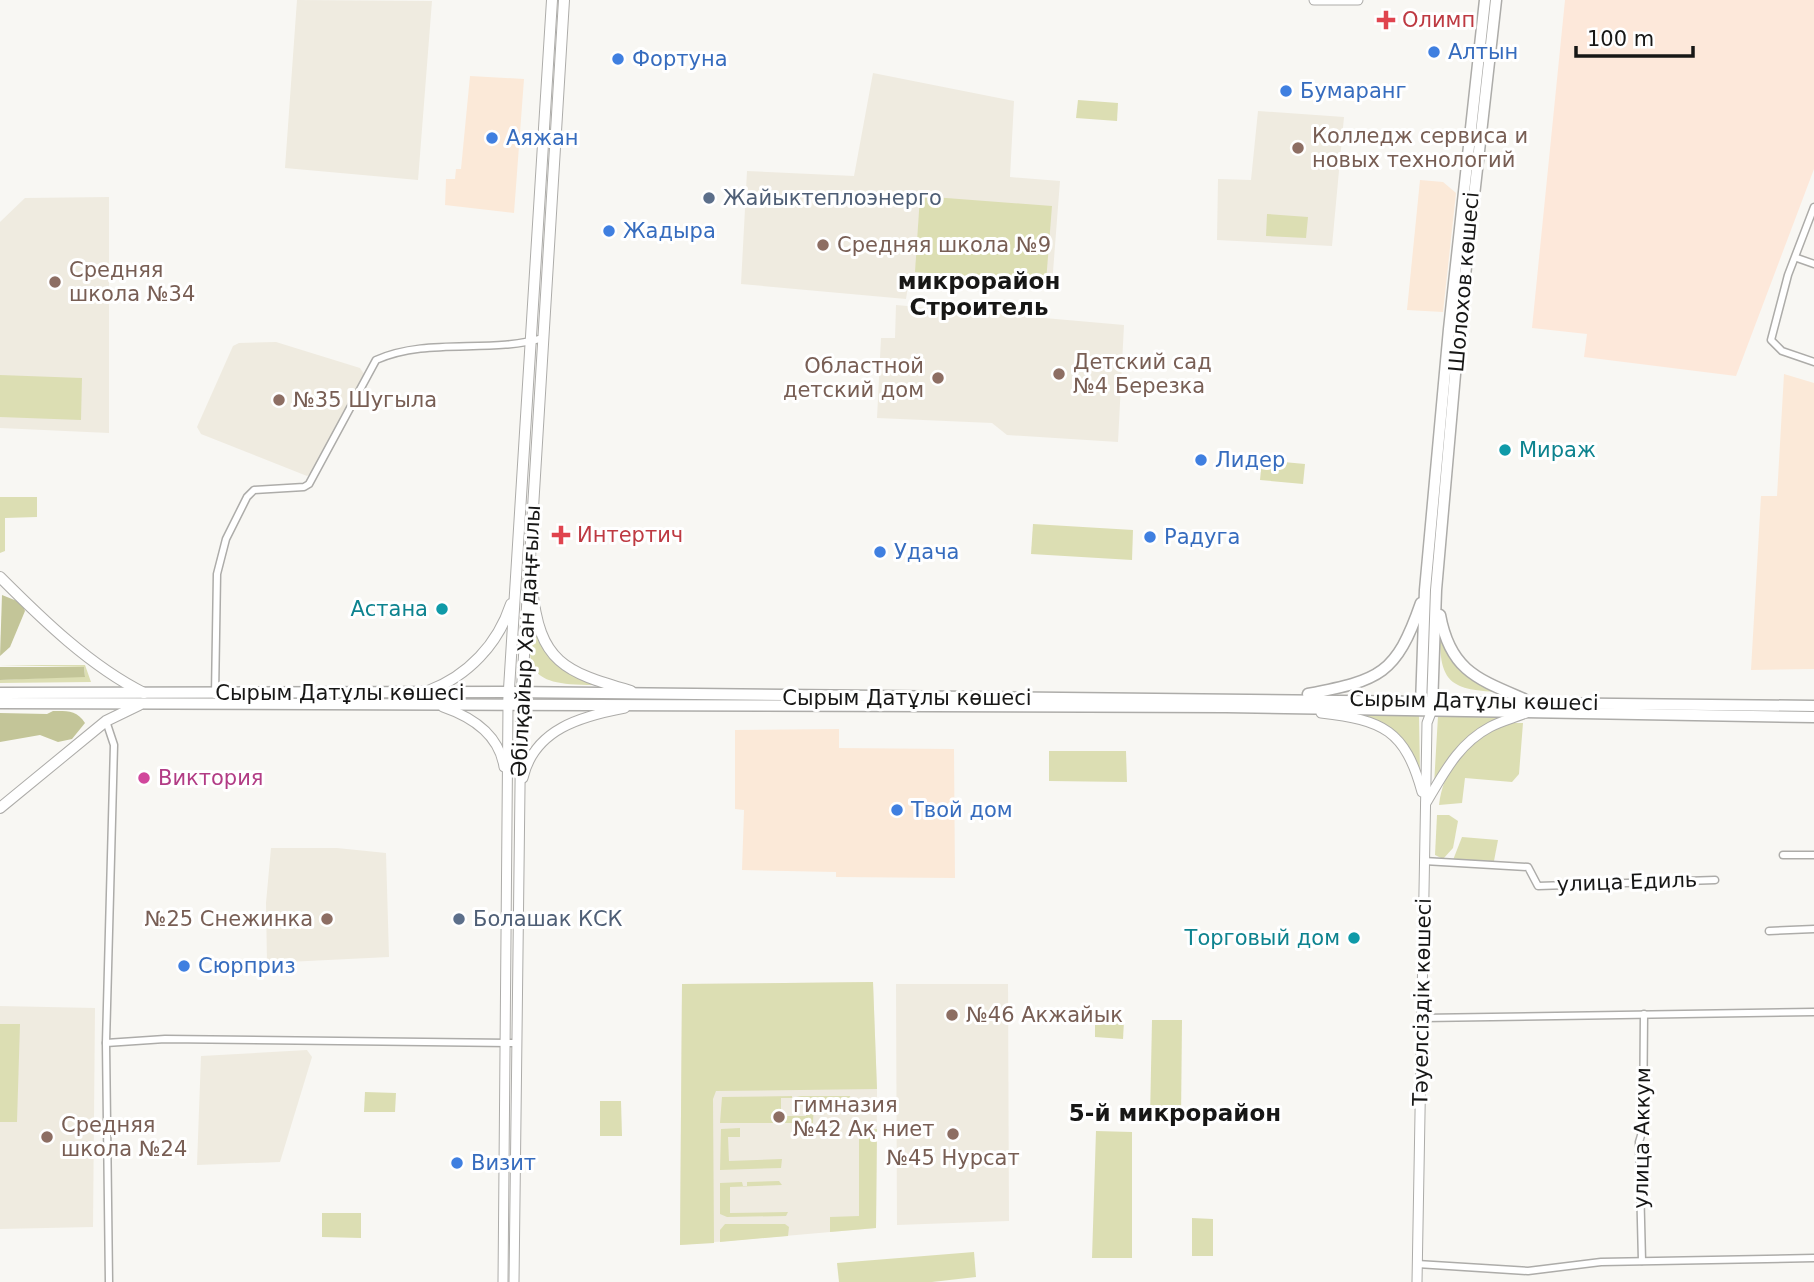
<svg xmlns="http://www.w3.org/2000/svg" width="1814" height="1282" font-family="'DejaVu Sans',sans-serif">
<rect width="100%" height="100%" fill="#f8f7f3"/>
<g fill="#fbe9d8">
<path d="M470 76 524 79 514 213 445 205 446 179H455L456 169H461Z"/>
<path d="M1420 180 1443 182 1456 193 1443 312 1407 310Z"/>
<path d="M1784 374 1814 383V669L1751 670 1761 496H1777Z"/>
<path d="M839 729V748L954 749 955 878 836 877V872L742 870 744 810 735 809V730Z"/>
</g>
<path fill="#fde8da" d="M1565 0H1814V169L1736 376 1584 357 1587 334 1532 328Z"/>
<g fill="#efebe0">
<path d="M297 0 432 1 418 180 285 168Z"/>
<path d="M873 73 1014 101 1010 177 1060 181 1052 285 909 280 906 299 741 284 747 171 854 176Z"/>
<path d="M1258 111 1344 117 1332 246 1217 240 1218 179 1251 180Z"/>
<path d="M109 197V433L0 428V222L25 198Z"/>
<path d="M896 305 1124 325 1118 442 1007 435 992 423 877 418 881 338H895Z"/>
<path d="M276 342 360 368 364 374 312 473 307 476 201 434 197 427 233 346 239 343Z"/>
<path d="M271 848H337L386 853 389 957 267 963 266 903Z"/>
<path d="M873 982 877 1092 876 1228 680 1245 682 984Z"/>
<path d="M896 984H1008L1009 1221 897 1225Z"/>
<path d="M0 1006 95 1008 93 1227 0 1229Z"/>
<path d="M307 1050 312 1057 280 1162 197 1165 201 1056Z"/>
</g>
<g fill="#dcdeb3">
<path d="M1078 100 1118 103 1117 121 1076 118Z"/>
<path d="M920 196 1052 206 1046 282 915 272Z"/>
<path d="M1267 214 1308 217 1306 238 1266 236Z"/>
<path d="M0 375 82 378 81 420 0 417Z"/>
<path d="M1262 460 1305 464 1303 484 1260 480Z"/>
<path d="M0 497H37V517L5 518V551L0 553Z"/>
<path d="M1033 524 1133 530 1132 560 1031 554Z"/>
<path d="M531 606C549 645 551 667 594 685 522 685 528 668 531 606Z"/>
<path d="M1440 628 1442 639 1499 692C1447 690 1439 680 1440 628Z"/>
<path d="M0 665H85L91 682 0 683V680L85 676 84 667Z"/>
<path d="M1363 715H1419L1420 774C1412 743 1393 725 1363 715Z"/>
<path d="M1438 716H1511C1473 727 1452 750 1434 785Z"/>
<path d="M1513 723H1523L1519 774 1512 782 1465 778 1462 803 1439 805C1444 762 1473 735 1513 723Z"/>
<path d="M1049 751H1126L1127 782 1049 781Z"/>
<path d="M1437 815H1449L1458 821 1453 848 1443 859 1435 855Z"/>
<path d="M1462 837 1498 840 1494 861 1453 860Z"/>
<path d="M873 982 877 1089 716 1091 713 1099 714 1243 680 1245 682 984Z"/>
<path d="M1095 1020 1124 1021 1123 1039 1095 1037Z"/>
<path d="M1152 1020H1182L1181 1120 1150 1119Z"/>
<path d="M0 1024H20L17 1122H0Z"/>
<path d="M365 1092 396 1093 395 1112H364Z"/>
<path d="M792 1096V1098H781V1116H806V1098L796 1096H850L851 1100H814L813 1123H720L722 1097Z"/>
<path d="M600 1101H621L622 1136H600Z"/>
<path d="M740 1128V1137H728L729 1161 782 1159 781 1168 720 1170 721 1129Z"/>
<path d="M859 1129H877L876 1228 830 1232V1217L859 1216Z"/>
<path d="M1096 1131 1132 1132V1258H1092Z"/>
<path d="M779 1181 782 1185 730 1187V1213L788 1212 786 1216 727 1217 720 1214V1183L742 1182 743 1186H747V1182Z"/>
<path d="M322 1213H361V1238L322 1237Z"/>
<path d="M1192 1218 1213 1219V1256H1192Z"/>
<path d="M725 1224H785L789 1227 788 1236 720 1242V1230Z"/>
<path d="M974 1252 976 1277 932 1282H839L837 1263Z"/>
</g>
<g fill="#c3c598">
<path d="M2 595 22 603 25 611 10 647 0 656Z"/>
<path d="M0 667H84L85 677 0 680Z"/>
<path d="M53 711C67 711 77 710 85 723L72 739 58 742 40 735 0 742V713L47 714Z"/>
</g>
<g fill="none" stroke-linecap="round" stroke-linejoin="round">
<g stroke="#adaca9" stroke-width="9">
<g id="street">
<path d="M1814 207 1788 275 1771 340 1782 351 1814 362"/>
<path d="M1797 258 1814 264"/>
<path d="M215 695 217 574 226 539 247 497 254 490 304 487 309 484 376 360C428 337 489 354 543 338"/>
<path d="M106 721 114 745 106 1043 109 1282"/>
<path d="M1783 855H1814"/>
<path d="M1424 861 1528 867 1538 886 1715 880"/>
<path d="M1769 931 1814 929"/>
<path d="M1422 1018 1814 1012"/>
<path d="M106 1043 165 1039 517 1043"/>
<path d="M1642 1261 1639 1142 1643 1129 1644 1014"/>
<path d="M1417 1264 1528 1271 1601 1262 1814 1258"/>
</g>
</g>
<g stroke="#adaca9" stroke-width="11">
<g id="secondary">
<path d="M1314 0H1358"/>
<path d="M443 707C472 717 499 734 504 767"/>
<path d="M1321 713C1383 720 1405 730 1422 792"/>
<path d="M523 778C534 729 582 716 625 708"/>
<path d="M1426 803C1444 773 1458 744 1490 727 1501 721 1514 718 1526 713"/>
<path d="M503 1282 508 705"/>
<path d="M514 1282 521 705"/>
<path d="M1417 1282 1427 723 1432 710"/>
</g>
</g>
<g stroke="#adaca9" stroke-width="12">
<g id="primary">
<path d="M0 577C42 619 90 666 144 693"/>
<path d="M532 587C539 663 565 672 631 691"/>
<path d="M428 691C468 676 498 644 511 604"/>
<path d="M508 705 552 0"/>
<path d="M521 705 564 0"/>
<path d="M0 808 106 721 139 705"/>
</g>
</g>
<g stroke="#adaca9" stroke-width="13">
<g id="highway">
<path d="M1440 615C1450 670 1477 679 1524 699"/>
<path d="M0 693 509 692 1814 706"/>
<path d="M1308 694C1380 680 1396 675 1421 603"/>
<path d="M0 703 1226 707 1814 717"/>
<path d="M1421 705 1425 590 1449 329 1485 0"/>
<path d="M1432 707 1436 590 1459 329 1496 0"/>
</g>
</g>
<use href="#street" stroke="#fff" stroke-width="6"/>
<use href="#secondary" stroke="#fff" stroke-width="9"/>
<use href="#primary" stroke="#fff" stroke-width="10"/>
<use href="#highway" stroke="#fff" stroke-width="10"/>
</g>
<g fill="#e0444e" stroke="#fff" stroke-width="2.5">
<path d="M1382.5 9.5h7v7h7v7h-7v7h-7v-7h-7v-7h7z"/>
<path d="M557.5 524.5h7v7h7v7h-7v7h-7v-7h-7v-7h7z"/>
</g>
<g fill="#3f7fe0" stroke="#fff" stroke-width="2.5">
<circle cx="1434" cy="52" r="7"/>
<circle cx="618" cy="59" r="7"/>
<circle cx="1286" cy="91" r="7"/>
<circle cx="492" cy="138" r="7"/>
<circle cx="609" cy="231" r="7"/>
<circle cx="1201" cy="460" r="7"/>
<circle cx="1150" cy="537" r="7"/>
<circle cx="880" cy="552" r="7"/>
<circle cx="897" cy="810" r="7"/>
<circle cx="184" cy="966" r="7"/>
<circle cx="457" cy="1163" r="7"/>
</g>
<g fill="#8d6e63" stroke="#fff" stroke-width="2.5">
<circle cx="1298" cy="148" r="7"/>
<circle cx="823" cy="245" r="7"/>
<circle cx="55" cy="282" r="7"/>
<circle cx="1059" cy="374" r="7"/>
<circle cx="938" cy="378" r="7"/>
<circle cx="279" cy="400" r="7"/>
<circle cx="327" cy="919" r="7"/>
<circle cx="952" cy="1015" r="7"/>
<circle cx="779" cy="1117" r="7"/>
<circle cx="953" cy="1134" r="7"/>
<circle cx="47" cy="1137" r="7"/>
</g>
<g fill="#5c6f8a" stroke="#fff" stroke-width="2.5">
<circle cx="709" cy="198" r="7"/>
<circle cx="459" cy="919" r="7"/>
</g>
<g fill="#0f9aa8" stroke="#fff" stroke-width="2.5">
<circle cx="1505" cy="450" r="7"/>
<circle cx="442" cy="609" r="7"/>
<circle cx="1354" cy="938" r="7"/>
</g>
<circle fill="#d1479c" stroke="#fff" stroke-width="2.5" cx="144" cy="778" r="7"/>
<g text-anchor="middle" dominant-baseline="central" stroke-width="6" stroke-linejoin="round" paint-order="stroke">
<g font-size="21" fill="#be3a42" stroke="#fff" text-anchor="start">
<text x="1402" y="20">Олимп</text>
<text x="577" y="535">Интертич</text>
</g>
<g font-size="21" fill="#366cbe" stroke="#fff" text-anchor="start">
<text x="1448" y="52">Алтын</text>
<text x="632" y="59">Фортуна</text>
<text x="1300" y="91">Бумаранг</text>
<text x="506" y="138">Аяжан</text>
<text x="623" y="231">Жадыра</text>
<text x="1215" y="460">Лидер</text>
<text x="1164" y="537">Радуга</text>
<text x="894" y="552">Удача</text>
<text x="911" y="810">Твой дом</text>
<text x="198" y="966">Сюрприз</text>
<text x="471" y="1163">Визит</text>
</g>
<g font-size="21" fill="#785e54" stroke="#fff" text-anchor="start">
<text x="1312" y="136">Колледж сервиса и<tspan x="1312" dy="24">новых технологий</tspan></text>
<text x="837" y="245">Средняя школа №9</text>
<text x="69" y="270">Средняя<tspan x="69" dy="24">школа №34</tspan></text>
<text x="1073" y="362">Детский сад<tspan x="1073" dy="24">№4 Березка</tspan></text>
<text x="924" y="366" text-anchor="end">Областной<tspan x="924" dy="24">детский дом</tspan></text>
<text x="293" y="400">№35 Шугыла</text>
<text x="313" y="919" text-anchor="end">№25 Снежинка</text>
<text x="966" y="1015">№46 Акжайык</text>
<text x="793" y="1105">гимназия<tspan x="793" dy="24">№42 Ақ ниет</tspan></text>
<text x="61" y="1125">Средняя<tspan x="61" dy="24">школа №24</tspan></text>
<text x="953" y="1158" text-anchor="middle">№45 Нурсат</text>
</g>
<g font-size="21" fill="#4e5e75" stroke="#fff" text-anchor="start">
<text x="723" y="198">Жайыктеплоэнерго</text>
<text x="473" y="919">Болашак КСК</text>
</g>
<g font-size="21" fill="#171716" stroke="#fff">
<text transform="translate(1464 282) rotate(-85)">Шолохов көшесі</text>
<text transform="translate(526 641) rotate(-87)">Әбілқайыр Хан даңғылы</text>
<text x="340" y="693">Сырым Датұлы көшесі</text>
<text x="907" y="698">Сырым Датұлы көшесі</text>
<text transform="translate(1474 701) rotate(1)">Сырым Датұлы көшесі</text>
<text transform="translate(1627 882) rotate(-2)">улица Едиль</text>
<text transform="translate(1422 1002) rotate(-89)">Тәуелсіздік көшесі</text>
<text transform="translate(1642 1138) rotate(-89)">улица Аккум</text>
</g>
<g font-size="21" fill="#0d838f" stroke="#fff" text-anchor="end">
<text x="1519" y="450" text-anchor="start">Мираж</text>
<text x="428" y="609">Астана</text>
<text x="1340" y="938">Торговый дом</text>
</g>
<g font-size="21" fill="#b23c85" stroke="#fff" text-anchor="start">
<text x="158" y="778">Виктория</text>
</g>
<g font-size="23" font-weight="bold" fill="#171716" stroke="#fff">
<text x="979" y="281">микрорайон<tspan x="979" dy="26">Строитель</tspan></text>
<text x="1175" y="1113">5-й микрорайон</text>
</g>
</g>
<path d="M1576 46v10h117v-10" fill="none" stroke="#171716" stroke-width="3.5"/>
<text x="1587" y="46" font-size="21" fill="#171716" stroke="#ffffff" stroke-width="5" paint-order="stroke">100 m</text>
</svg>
